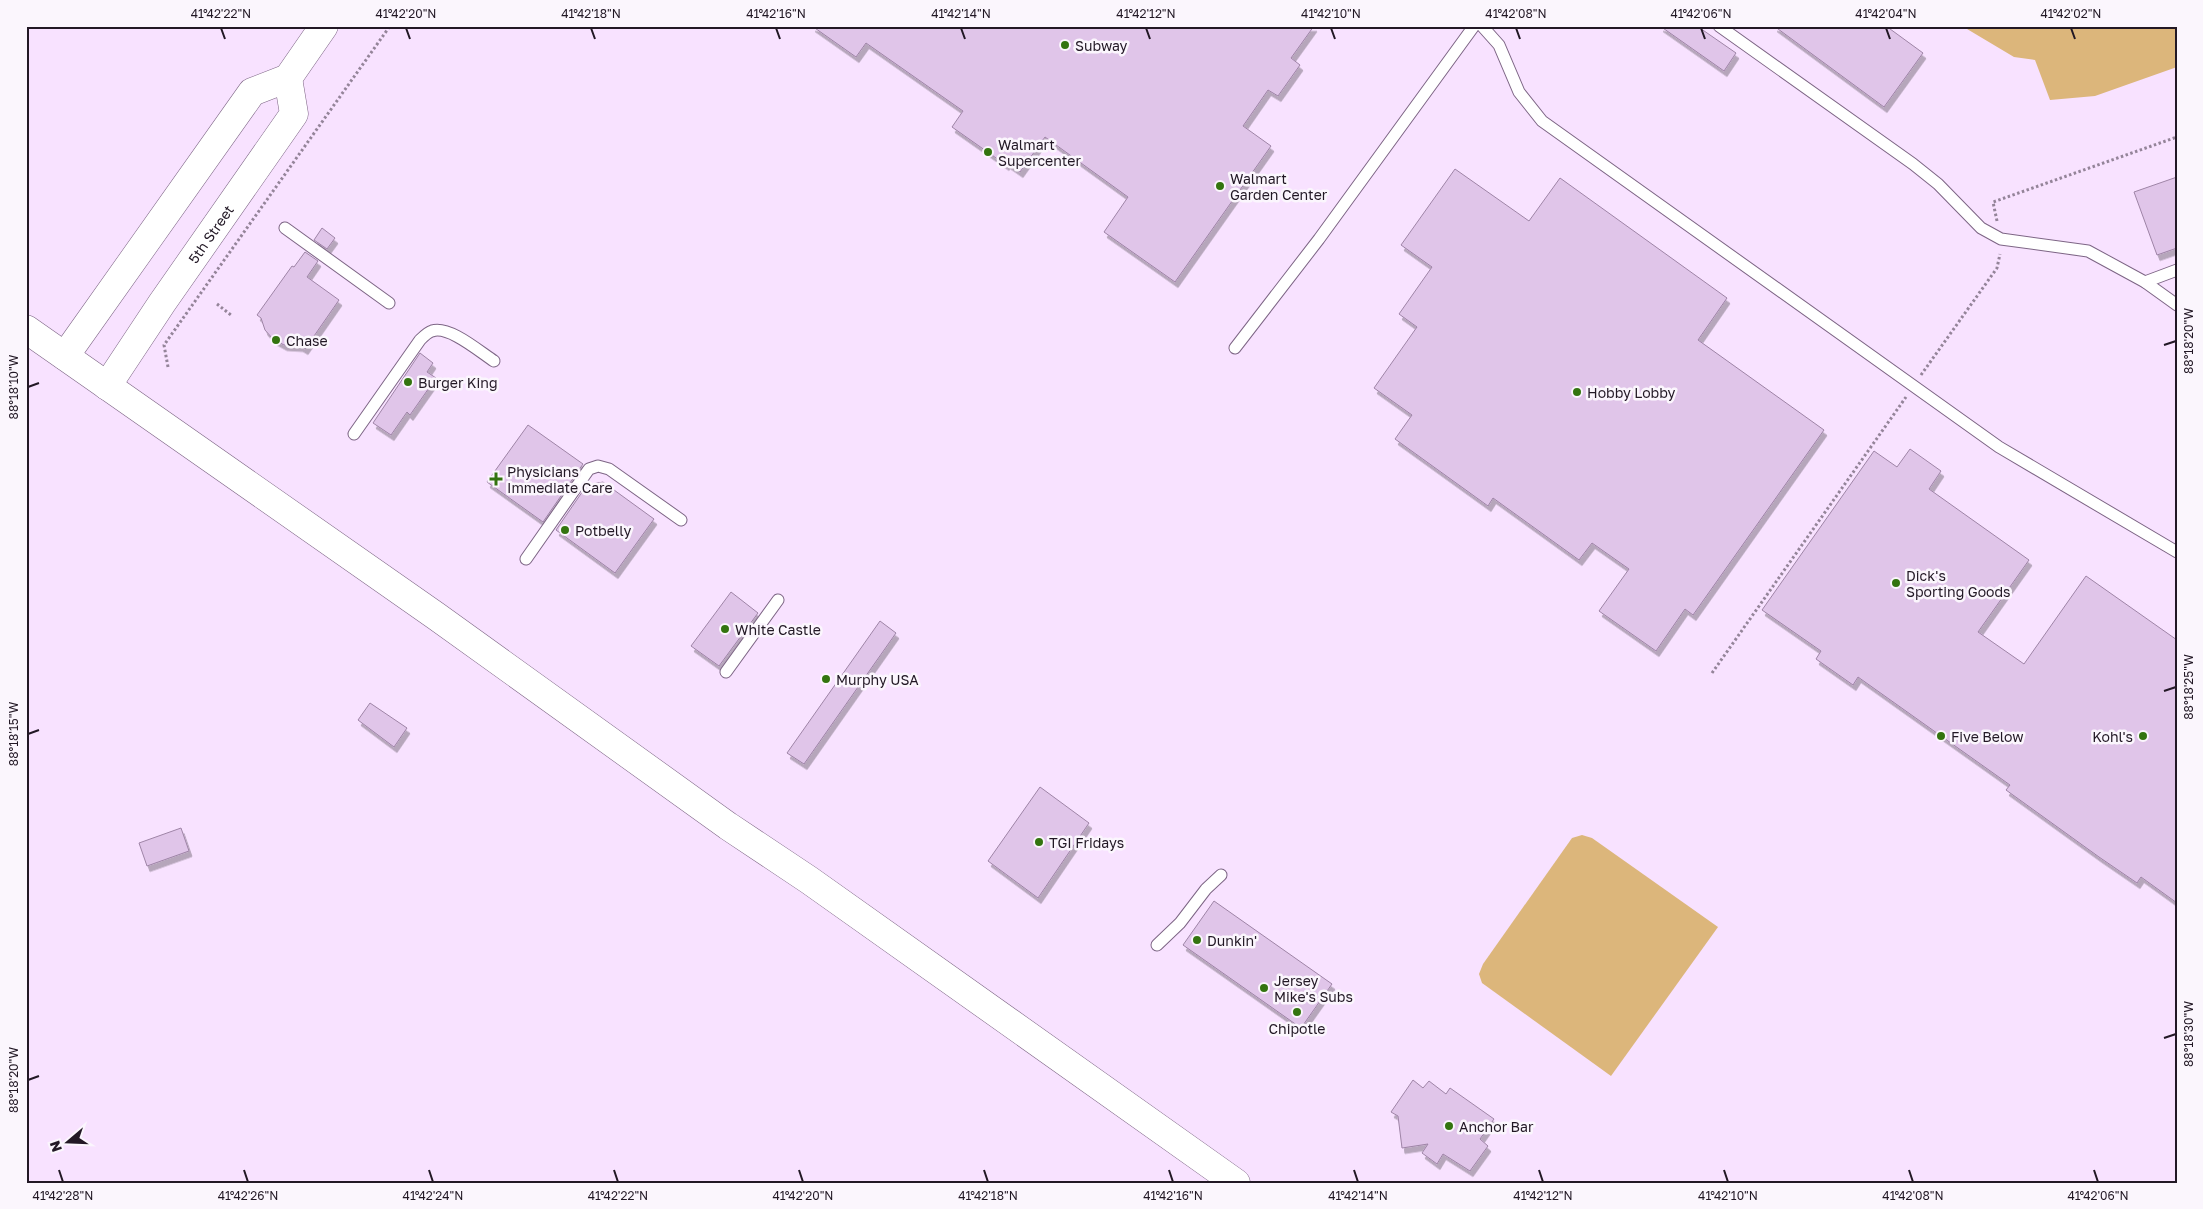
<svg xmlns="http://www.w3.org/2000/svg" width="2203" height="1209" font-family="'Golos Text',sans-serif">
<defs>
<filter id="shadow"><feDropShadow dx="3" dy="5.5" stdDeviation="0" flood-color="#0004"/></filter>
</defs>
<rect width="100%" height="100%" fill="#f8e2ff"/>
<g fill="#dcb67b">
<path d="M1962 26H2177V67L2095 96 2050 100 2035 60 2014 57Z"/>
<path d="M1582 835 1592 838 1718 927 1611 1076 1482 983 1479 974 1483 964 1572 838Z"/>
</g>
<g fill="#e0c5e9" stroke="#9e84a6" filter="url(#shadow)">
<path d="M812 26H1314L1291 58 1300 65 1278 96 1268 90 1243 126 1271 146 1175 282 1104 232 1128 197 1045 137 1020 172 1007 163 1006 165 952 127 963 111 866 43 856 57Z"/>
<path d="M1660 26H1697L1736 53 1724 71Z"/>
<path d="M1774 26H1886L1923 53 1884 107Z"/>
<path d="M1455 169 1529 221 1560 178 1727 298 1698 340 1824 430 1693 615 1685 609 1656 651 1599 611 1629 569 1592 543 1579 560 1493 498 1488 506 1395 439 1412 415 1374 388 1417 327 1399 314 1432 267 1401 245Z"/>
<path d="M2177 177V248L2157 255 2134 192Z"/>
<path d="M322 228 335 238 327 249 314 240Z"/>
<path d="M305 252 318 261 307 277 339 300 305 349 300 346 284 345 273 339 265 330 261 318 257 315 292 266 294 267Z"/>
<path d="M420 353 433 363 427 372 436 378 410 415 407 412 391 435 373 423Z"/>
<path d="M528 425 583 464 543 522 487 482Z"/>
<path d="M1910 449 1941 471 1929 489 2029 560 1978 632 2024 664 2086 576 2177 640V903L2141 877 2137 883 2099 857 2006 790 2010 785 1858 677 1853 685 1816 659 1821 651 1762 610 1874 451 1897 467Z"/>
<path d="M603 482 654 519 615 573 556 530 587 485Z"/>
<path d="M731 592 758 613 719 666 691 646Z"/>
<path d="M880 621 896 633 804 764 787 753Z"/>
<path d="M370 703 407 728 394 747 358 720Z"/>
<path d="M1040 787 1089 823 1038 898 988 861Z"/>
<path d="M181 828 189 851 147 866 139 843Z"/>
<path d="M1214 901 1332 984 1301 1028 1183 945Z"/>
<path d="M1413 1080 1423 1088 1429 1081 1446 1094 1450 1088 1494 1119 1480 1139 1488 1146 1470 1171 1443 1154 1437 1164 1422 1153 1428 1144 1402 1148 1398 1116 1391 1112Z"/>
</g>
<g fill="none" stroke-linecap="round" stroke-linejoin="round">
<g stroke="#7d6585" stroke-width="13">
<g id="lane">
<path d="M1482 26 1499 45 1519 92 1542 121 1999 447 2177 552"/>
<path d="M1719 26 1913 164 1938 184 1981 228 2001 239 2088 251 2145 282 2177 305"/>
<path d="M285 228 389 303"/>
<path d="M2145 282 2177 270"/>
<path d="M1235 348 1319 239 1474 26"/>
<path d="M354 434 420 340C423 337 428 332 432 331 449 325 480 352 494 361"/>
<path d="M526 559 589 469 598 466 609 469 681 520"/>
<path d="M726 672 778 600"/>
<path d="M1157 945 1180 923 1206 889 1221 875"/>
</g>
</g>
<g stroke="#7d6585" stroke-width="29">
<g id="secondary">
<path d="M65 356 252 92 288 78 324 26"/>
<path id="s1" d="M107 386 162 303 294 114 288 78"/>
</g>
</g>
<g stroke="#7d6585" stroke-width="29">
<path id="primary" d="M26 329 436 616 728 826 809 880 1236 1183"/>
</g>
<g stroke="#948499" stroke-width="3" stroke-dasharray="2.5 2.5" stroke-linecap="butt">
<path d="M1997 221 1993 202 2177 137"/>
<path d="M217 304 231 315"/>
<path d="M168 367 164 345 390 26"/>
<path d="M1921 375 1997 268 2000 254"/>
<path d="M1712 673 1906 397"/>
</g>
<use href="#lane" stroke="#fff" stroke-width="11"/>
<use href="#secondary" stroke="#fff" stroke-width="28"/>
<use href="#primary" stroke="#fff" stroke-width="28"/>
</g>
<path fill="none" stroke="#221825" stroke-width="2" d="M221 28 225 39M406 28 410 39M591 28 595 39M776 28 780 39M961 28 965 39M1146 28 1150 39M1331 28 1335 39M1516 28 1520 39M1701 28 1705 39M1886 28 1890 39M2071 28 2075 39M2164 345 2176 341M28 387 39 383M2164 691 2176 687M28 734 39 730M2164 1038 2176 1034M28 1080 39 1076M59 1170 63 1182M244 1170 248 1182M429 1170 433 1182M614 1170 618 1182M799 1170 803 1182M984 1170 988 1182M1169 1170 1173 1182M1354 1170 1358 1182M1539 1170 1543 1182M1724 1170 1728 1182M1909 1170 1913 1182M2094 1170 2098 1182"/>
<g fill="#33740f" stroke="#fbf6fd" stroke-width="2">
<circle cx="1065" cy="45" r="5"/>
<circle cx="988" cy="152" r="5"/>
<circle cx="1220" cy="186" r="5"/>
<circle cx="276" cy="340" r="5"/>
<circle cx="408" cy="382" r="5"/>
<circle cx="1577" cy="392" r="5"/>
<path d="M493.5 471.5h5v5h5v5h-5v5h-5v-5h-5v-5h5z"/>
<circle cx="565" cy="530" r="5"/>
<circle cx="1896" cy="583" r="5"/>
<circle cx="725" cy="629" r="5"/>
<circle cx="826" cy="679" r="5"/>
<circle cx="1941" cy="736" r="5"/>
<circle cx="2143" cy="736" r="5"/>
<circle cx="1039" cy="842" r="5"/>
<circle cx="1197" cy="940" r="5"/>
<circle cx="1264" cy="988" r="5"/>
<circle cx="1297" cy="1012" r="5"/>
<circle cx="1449" cy="1126" r="5"/>
</g>
<g text-anchor="middle" dominant-baseline="central" stroke-width="5" stroke-linejoin="round" paint-order="stroke">
<g font-size="14" fill="#221825" stroke="#fbf6fd" text-anchor="start">
<text x="1075" y="45">Subway</text>
<text x="998" y="144">Walmart<tspan x="998" dy="16">Supercenter</tspan></text>
<text x="1230" y="178">Walmart<tspan x="1230" dy="16">Garden Center</tspan></text>
<text x="286" y="340">Chase</text>
<text x="418" y="382">Burger King</text>
<text x="1587" y="392">Hobby Lobby</text>
<text x="507" y="471">Physicians<tspan x="507" dy="16">Immediate Care</tspan></text>
<text x="575" y="530">Potbelly</text>
<text x="1906" y="575">Dick's<tspan x="1906" dy="16">Sporting Goods</tspan></text>
<text x="735" y="629">White Castle</text>
<text x="836" y="679">Murphy USA</text>
<text x="1951" y="736">Five Below</text>
<text x="2133" y="736" text-anchor="end">Kohl's</text>
<text x="1049" y="842">TGI Fridays</text>
<text x="1207" y="940">Dunkin'</text>
<text x="1274" y="980">Jersey<tspan x="1274" dy="16">Mike's Subs</tspan></text>
<text x="1297" y="1028" text-anchor="middle">Chipotle</text>
<text x="1459" y="1126">Anchor Bar</text>
</g>
<g font-size="14" fill="#221825" stroke="#fbf6fd">
<text stroke="none"><textPath href="#s1" startOffset="184">5th Street</textPath></text>
</g>
</g>
<rect width="2203" height="1209" fill="none" stroke="#fbf6fd" stroke-width="55"/>
<g transform="translate(68 1142) rotate(251)" stroke="#fbf6fd" stroke-width="4" paint-order="stroke">
<path d="M0-4L9 19L0 12L-9 19Z" fill="#221825"/>
<text y="-8" font-size="14" font-weight="bold" text-anchor="middle" fill="#221825">N</text>
</g>
<rect x="28" y="28" width="2148" height="1154" fill="none" stroke="#221825" stroke-width="2"/>
<g font-size="12" text-anchor="middle" fill="#221825">
<text x="221" y="18">41°42'22"N</text>
<text x="406" y="18">41°42'20"N</text>
<text x="591" y="18">41°42'18"N</text>
<text x="776" y="18">41°42'16"N</text>
<text x="961" y="18">41°42'14"N</text>
<text x="1146" y="18">41°42'12"N</text>
<text x="1331" y="18">41°42'10"N</text>
<text x="1516" y="18">41°42'08"N</text>
<text x="1701" y="18">41°42'06"N</text>
<text x="1886" y="18">41°42'04"N</text>
<text x="2071" y="18">41°42'02"N</text>
<text transform="translate(2189 341) rotate(-90)" y="4">88°18'20"W</text>
<text transform="translate(14 387) rotate(-90)" y="4">88°18'10"W</text>
<text transform="translate(2189 687) rotate(-90)" y="4">88°18'25"W</text>
<text transform="translate(14 734) rotate(-90)" y="4">88°18'15"W</text>
<text transform="translate(2189 1034) rotate(-90)" y="4">88°18'30"W</text>
<text transform="translate(14 1080) rotate(-90)" y="4">88°18'20"W</text>
<text x="63" y="1200">41°42'28"N</text>
<text x="248" y="1200">41°42'26"N</text>
<text x="433" y="1200">41°42'24"N</text>
<text x="618" y="1200">41°42'22"N</text>
<text x="803" y="1200">41°42'20"N</text>
<text x="988" y="1200">41°42'18"N</text>
<text x="1173" y="1200">41°42'16"N</text>
<text x="1358" y="1200">41°42'14"N</text>
<text x="1543" y="1200">41°42'12"N</text>
<text x="1728" y="1200">41°42'10"N</text>
<text x="1913" y="1200">41°42'08"N</text>
<text x="2098" y="1200">41°42'06"N</text>
</g>
</svg>
